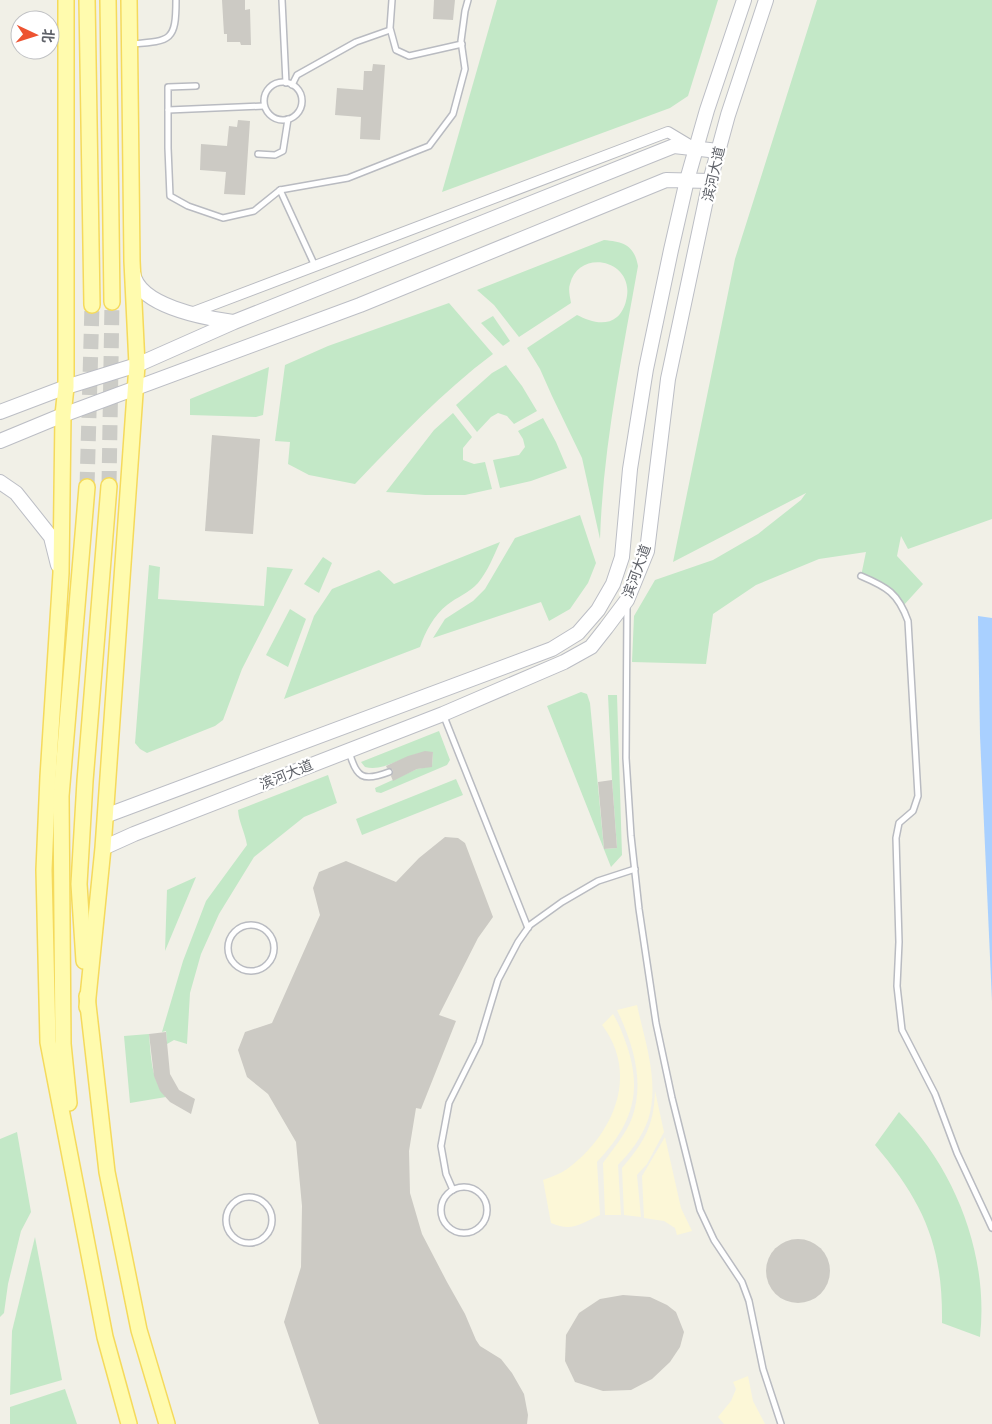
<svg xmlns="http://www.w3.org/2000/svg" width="992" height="1424" font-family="'Titillium Web','Noto Sans SC',sans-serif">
<rect width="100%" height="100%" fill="#f1f0e7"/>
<g fill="#c3e8c7">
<path d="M497 0H718L688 96 670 108 442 192Z"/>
<path d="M817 0H992V519L908 549 901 536 897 556 923 584 903 606 886 586 861 576 866 552 819 559 756 585 713 614 706 664 632 662 634 616 655 580 713 560 758 534 801 500 806 493 673 562 735 259Z"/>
<path d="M604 240C624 242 634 245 638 266 622 356 603 447 600 539L582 458 552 396 540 369 527 348 577 315C589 321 605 327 617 317 621 314 625 306 626 301 637 260 579 247 570 284 568 289 570 297 571 303L519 337 494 305 477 290Z"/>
<path d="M449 303 493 354C442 392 399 438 355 484L309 475 288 464 290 442 275 441 285 365 328 346Z"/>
<path d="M493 316 510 341 503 346 481 323Z"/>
<path d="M506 365 522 386 537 411 514 424 507 416 498 413 491 417 477 432 456 405 492 373Z"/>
<path d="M269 367 263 415 256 417 190 415V399Z"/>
<path d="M453 413 472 437 463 448V460L474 464 485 462 492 489 465 495H425L386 492 434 430Z"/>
<path d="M543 418 556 442 567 468 531 481 500 488 493 460 519 455 525 447 523 439 518 431Z"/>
<path d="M580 515 596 563 588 583 570 609 549 621 541 602 433 638 445 619 473 601 485 589 515 538Z"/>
<path d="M500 542C494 555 488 571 478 583 469 593 457 597 447 605 434 615 425 632 420 647L284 699 314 616 332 589 379 570 394 584Z"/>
<path d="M323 557 332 563 319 593 304 584Z"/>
<path d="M149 565 160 567 158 599 264 606 267 567 293 569 242 669 223 720 215 726 147 753 140 749 135 743Z"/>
<path d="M290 609 306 619 288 667 266 655Z"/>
<path d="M581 692 587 694 590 703 604 849 617 848 612 780 608 695H617L622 855 611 867 547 706Z"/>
<path d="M439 731 450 760 447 765 381 793 376 792 375 788 417 769 432 766 433 752C408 750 387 773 365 767L361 762Z"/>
<path d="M328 775 337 803 304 817 254 857 219 914 201 954 190 993 187 1044 174 1040 167 1044 166 1031 162 1032 183 961 206 901 247 845C245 832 239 823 238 810Z"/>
<path d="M456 779 463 795 362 835 356 819Z"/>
<path d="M196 877 165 951 167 890Z"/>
<path d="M149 1034C151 1056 151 1080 166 1097L130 1103 124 1036Z"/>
<path d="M899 1112C956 1170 989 1256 980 1337L942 1323C943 1246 924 1203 875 1145Z"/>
<path d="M17 1132 31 1212 21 1231 8 1284 4 1313 0 1317V1139Z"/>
<path d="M35 1237 62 1380 10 1395 12 1331Z"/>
<path d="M65 1389 77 1424H10V1407Z"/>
</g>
<g fill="#fcf7d7">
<path d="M637 1005C645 1042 660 1083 648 1120 642 1137 630 1153 618 1165L621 1215H605L603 1163C613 1149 626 1134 632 1118 645 1081 633 1044 617 1010Z"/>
<path d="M613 1014C619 1024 623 1034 627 1046 643 1094 631 1126 597 1162L600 1215C580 1224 572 1232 551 1223L543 1180C551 1177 560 1174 567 1169 613 1135 640 1075 602 1025Z"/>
<path d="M655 1091 664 1132 647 1164 637 1175 641 1217 624 1215 622 1168C644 1142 654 1126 655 1091Z"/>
<path d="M665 1137 681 1208 692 1231 677 1235 675 1228 664 1221 644 1218 642 1176Z"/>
<path d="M748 1376 753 1401 765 1424H724L718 1417 731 1401 736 1389 733 1382Z"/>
</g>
<path fill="#a9d0ff" d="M978 616 992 618V1001L980 736Z"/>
<g fill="#cccac4">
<path d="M222 0H245V10L250 9 251 45H241L240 42H227V34H224Z"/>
<path d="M434 0H455L453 20 433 19Z"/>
<path d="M373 64 385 65 380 140 360 139 361 117 335 115 337 88 363 90 364 71H372Z"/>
<path d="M238 120 250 121 245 195 224 194 226 172 200 170 201 144 227 146 229 126 237 127Z"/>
<path d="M212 435 260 439 253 534 205 531Z"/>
<path d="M425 751 433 752 432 767 417 769 393 781 391 776 393 770 387 768 386 766 408 756Z"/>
<path d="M612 780 617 848 604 849 598 782Z"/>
<path d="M445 837 458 838 465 843 493 917 478 938 439 1015 456 1021 421 1109 416 1108 409 1151 410 1193 422 1234 447 1282 465 1314 476 1340 480 1346 501 1359 512 1373 524 1394 528 1415 527 1424H319L284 1322 301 1267 302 1206 296 1142 268 1094 247 1077 238 1050 245 1032 272 1023 320 915 313 888 319 872 346 861 396 882 419 858Z"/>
<path d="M166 1032 170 1074 179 1090 195 1099 191 1114 170 1102 160 1091 154 1076 149 1034Z"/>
<circle cx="798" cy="1271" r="32"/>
<path d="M623 1295 650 1297 667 1305 676 1312 684 1332 680 1347 670 1362 652 1379 631 1390 603 1391 575 1382 565 1361 566 1335 579 1313 600 1299Z"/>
</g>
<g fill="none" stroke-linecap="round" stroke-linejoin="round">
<g stroke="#ccccc7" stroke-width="15" stroke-dasharray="15 8" stroke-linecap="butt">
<path d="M109 486 112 302"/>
<path d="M87 487 92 305"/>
</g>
<g stroke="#b9bbc1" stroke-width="8">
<g id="lane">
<path d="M282 0 286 83"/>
<path d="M392 0 390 28 396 50 409 56 462 44"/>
<path d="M132 44C171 41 176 41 176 0"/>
<circle cx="283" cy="101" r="19"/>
<path d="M292 85 297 75 356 42 390 30"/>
<path d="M196 86 168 87V148L170 196 188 206 223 218 254 211 280 190"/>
<path d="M168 110 264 106"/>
<path d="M258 154 275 155 283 151 288 119"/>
<path d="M315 266 280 190 348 178 429 146 453 114 465 69 461 41 465 11 468 0"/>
<path d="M861 576C887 587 898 593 908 621L918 796 913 811 899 823 896 838 899 942 897 986 902 1030 935 1094 957 1153 992 1228"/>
<path d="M627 606 626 758 631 836 639 909 656 1023 672 1098 700 1210 714 1240 742 1282 749 1301 763 1369 781 1424"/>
<path d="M443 714 528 928"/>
<path d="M349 751C356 778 363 782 389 772"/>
<circle cx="251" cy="948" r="23"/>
<circle cx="464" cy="1210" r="23"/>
<path d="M453 1190 446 1174 441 1146 449 1103 479 1043 498 980 518 942 530 925 562 902 598 881 635 869"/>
<circle cx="249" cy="1220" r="23"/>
</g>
</g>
<g stroke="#b9bbc1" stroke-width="12">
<path id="street" d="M191 313 668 132 693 147"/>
</g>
<g stroke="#bcbec5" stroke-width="16">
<g id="secondary">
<path d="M133 272C137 306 205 318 233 322"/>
<path d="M0 412 66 387 137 365 234 322 674 146 718 151"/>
<path d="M0 441 63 415 360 305 666 180 710 181"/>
<path d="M0 482 16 493 51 537 58 565"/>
<path d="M105 816 552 649 578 633 598 610 613 584 622 557 630 469 646 369 671 250 687 180 707 110 744 0"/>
<path d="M103 848 134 834 443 714 564 662 591 647 606 628 627 600 647 551 668 379 710 181 728 115 766 0"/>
</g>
</g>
<g stroke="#f5da5c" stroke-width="18">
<g id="primary">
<path d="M66 0V387L63 415 61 573 48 777 44 870 48 1042 105 1337 129 1424"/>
<path d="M87 0 92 305"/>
<path d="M108 0 112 302"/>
<path d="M84 961 79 884 85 781 109 486"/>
<path d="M87 996 107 1172 139 1330 167 1424"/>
<path d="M87 1007 103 848 137 365 132 261 129 0"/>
<path d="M69 1103 63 1044 61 796 87 487"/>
</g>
</g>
<use href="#lane" stroke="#fff" stroke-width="5"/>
<use href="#street" stroke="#fff" stroke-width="10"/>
<use href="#secondary" stroke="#fff" stroke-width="14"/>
<use href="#primary" stroke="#fffbae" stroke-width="15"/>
</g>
<g text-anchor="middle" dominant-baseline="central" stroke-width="4.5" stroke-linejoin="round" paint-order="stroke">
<g font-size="14" fill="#5e6168" stroke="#fff">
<text transform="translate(713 174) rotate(-77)">滨河大道</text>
<text transform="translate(636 571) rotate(-70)">滨河大道</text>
<text transform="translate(286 774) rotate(-22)">滨河大道</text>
</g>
</g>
<g transform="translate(35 35) rotate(94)"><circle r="24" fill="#ffffff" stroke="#bfc0c3"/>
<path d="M0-4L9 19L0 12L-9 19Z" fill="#ed5331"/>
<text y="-8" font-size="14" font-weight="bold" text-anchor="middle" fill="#5e6168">北</text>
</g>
</svg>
